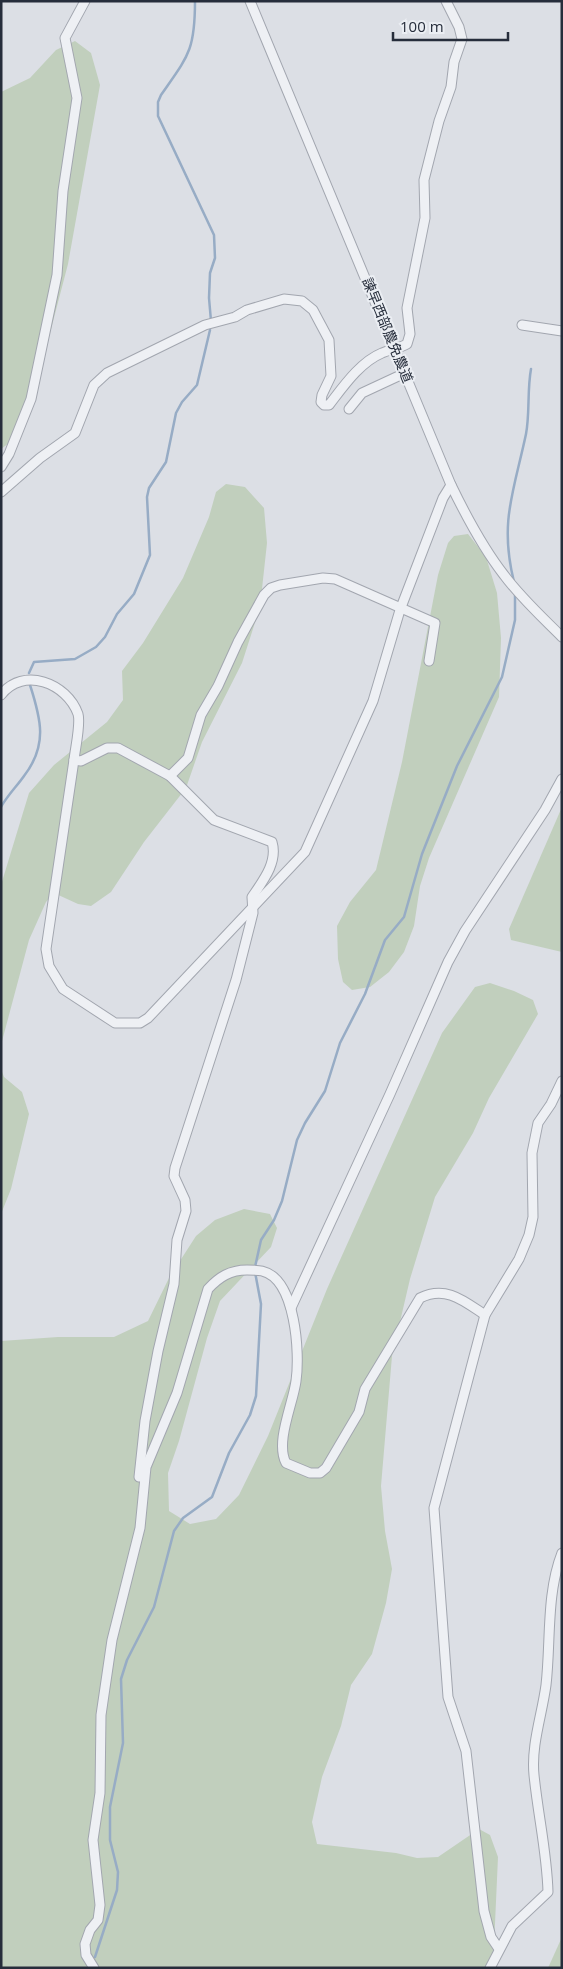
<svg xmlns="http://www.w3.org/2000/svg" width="563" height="1969" font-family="'Open Sans','Noto Sans JP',sans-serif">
<rect width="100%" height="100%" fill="#dcdfe5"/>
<g fill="#c1cfbd">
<path d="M75 41 91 53 100 85 68 264 44 356 13 440 1 449V92L30 78 56 50Z"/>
<path d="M226 484 245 487 264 508 267 543 260 607 242 663 202 742 186 788 144 842 111 892 91 906 78 904 54 893 46 902 29 940 1 1045V885L29 793 54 765 107 722 123 700 122 671 143 643 183 578 209 517 216 492Z"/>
<path d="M468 534 486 557 497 593 501 638 499 697 429 858 420 886 414 926 404 952 389 972 370 987 352 990 343 982 338 959 337 926 350 902 376 870 402 762 438 575 448 543 454 536Z"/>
<path d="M562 807V952L511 940 509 929Z"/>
<path d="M490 983 514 991 533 1000 538 1014 489 1098 473 1133 435 1197 410 1279 392 1356 381 1486 385 1531 392 1569 386 1603 372 1654 351 1685 341 1726 322 1777 312 1822 317 1844 396 1853 417 1858 438 1857 479 1829 490 1835 498 1857 493 1968H1V1341L58 1337H114L148 1321 169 1278 196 1236 215 1220 244 1209 270 1214 277 1228 271 1247 220 1301 207 1338 179 1441 168 1473 169 1511 190 1524 216 1519 239 1495 268 1436 327 1289 442 1033 475 987Z"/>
<path d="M1 1069 4 1077 22 1092 29 1114 11 1189 1 1214Z"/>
<path d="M562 1937V1968H548Z"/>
</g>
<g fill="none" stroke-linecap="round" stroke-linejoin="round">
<g stroke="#97acc5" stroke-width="2.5">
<path d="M195 1C195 51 188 56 161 95L158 102V116L214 235 215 258 210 273 209 298 211 321"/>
<path d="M514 582C499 522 514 491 526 434 530 413 527 391 531 369"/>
<path d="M29 673 34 662 75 659 96 647 105 637 117 614 134 594 150 555 147 497 149 488 166 462 176 413 182 402 197 385 210 330"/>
<path d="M1 807C7 796 17 786 24 776 48 745 41 719 30 685"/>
<path d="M255 1267 261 1240 274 1220 282 1201 297 1140 305 1123 325 1091 340 1043 365 994 385 940 404 917 422 854 457 766 502 677 515 620V595"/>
<path d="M95 1957 117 1890 118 1872 110 1840V1807L123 1743 121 1679 127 1660 154 1607 174 1531 183 1518 212 1497 229 1453 250 1415 256 1396 261 1304 255 1272"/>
</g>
<g stroke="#a2a6af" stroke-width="11">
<g id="minor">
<path d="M250 1 451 485C466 516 483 548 504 575 521 598 542 617 562 637"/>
<path d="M522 325 562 331"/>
<path d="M349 409 362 393 405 373"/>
<path d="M1 467 9 454 31 399 57 275 63 191 77 98 65 38 85 1"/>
<path d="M1 492 40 458 75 433 94 385 107 373 205 325 235 317 247 310 284 299 302 301 313 310 329 340 331 376 322 395 321 402 324 405H329C343 387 360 362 382 353 391 349 398 349 407 344L410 334 407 308 425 218 424 180 439 121 451 87 454 62 462 39 459 27 446 1"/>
<path d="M1 695C23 666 67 683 78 714 81 724 75 749 74 760L81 761 107 748H118L170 776 214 820 272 842C278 862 263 881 252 897L253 913 236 980 175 1168 174 1176 185 1200 186 1211 177 1240 174 1284 158 1351 145 1421 139 1477"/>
<path d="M74 760 46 949 49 966 63 989 115 1023H140L148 1018 305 852 373 701 400 610 443 498 451 485"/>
<path d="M170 776 188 758 201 715 218 686 238 642 264 595 271 588 280 585 323 578 335 579 435 623 429 661"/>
<path d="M291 1308 390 1094 448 962 465 931 545 810 562 779"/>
<path d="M499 1949 491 1937 484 1911 466 1751 448 1697 434 1508 485 1315 519 1259 529 1235 533 1217 532 1153 538 1123 551 1104 562 1081"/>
<path d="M94 1968 86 1955 85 1944 90 1930 98 1920 100 1905 93 1840 100 1793 101 1715 112 1640 140 1528 146 1467 177 1393 208 1289C219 1277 230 1270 247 1270 252 1270 258 1270 262 1271 296 1279 300 1354 296 1381 293 1404 275 1442 286 1463L310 1473H320L326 1468 359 1412 365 1389 420 1298C446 1285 464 1301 485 1315"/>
<path d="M490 1968 512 1926 548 1892C547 1853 538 1815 534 1775 531 1745 542 1715 546 1685 551 1642 546 1594 562 1553"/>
</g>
</g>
<use href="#minor" stroke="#eef0f4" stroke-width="9"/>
</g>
<g text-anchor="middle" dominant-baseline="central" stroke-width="4" stroke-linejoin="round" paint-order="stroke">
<g font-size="14" fill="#262d3b" stroke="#ebeef3">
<text transform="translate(388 330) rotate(68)">諫早西部農免農道</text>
</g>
</g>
<rect width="563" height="1969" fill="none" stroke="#262d3b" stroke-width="5"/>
<path d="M393 32v8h115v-8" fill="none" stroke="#262d3b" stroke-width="2.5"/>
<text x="400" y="32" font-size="15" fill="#262d3b" stroke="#ebeef3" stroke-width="4" paint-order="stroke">100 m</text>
</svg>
